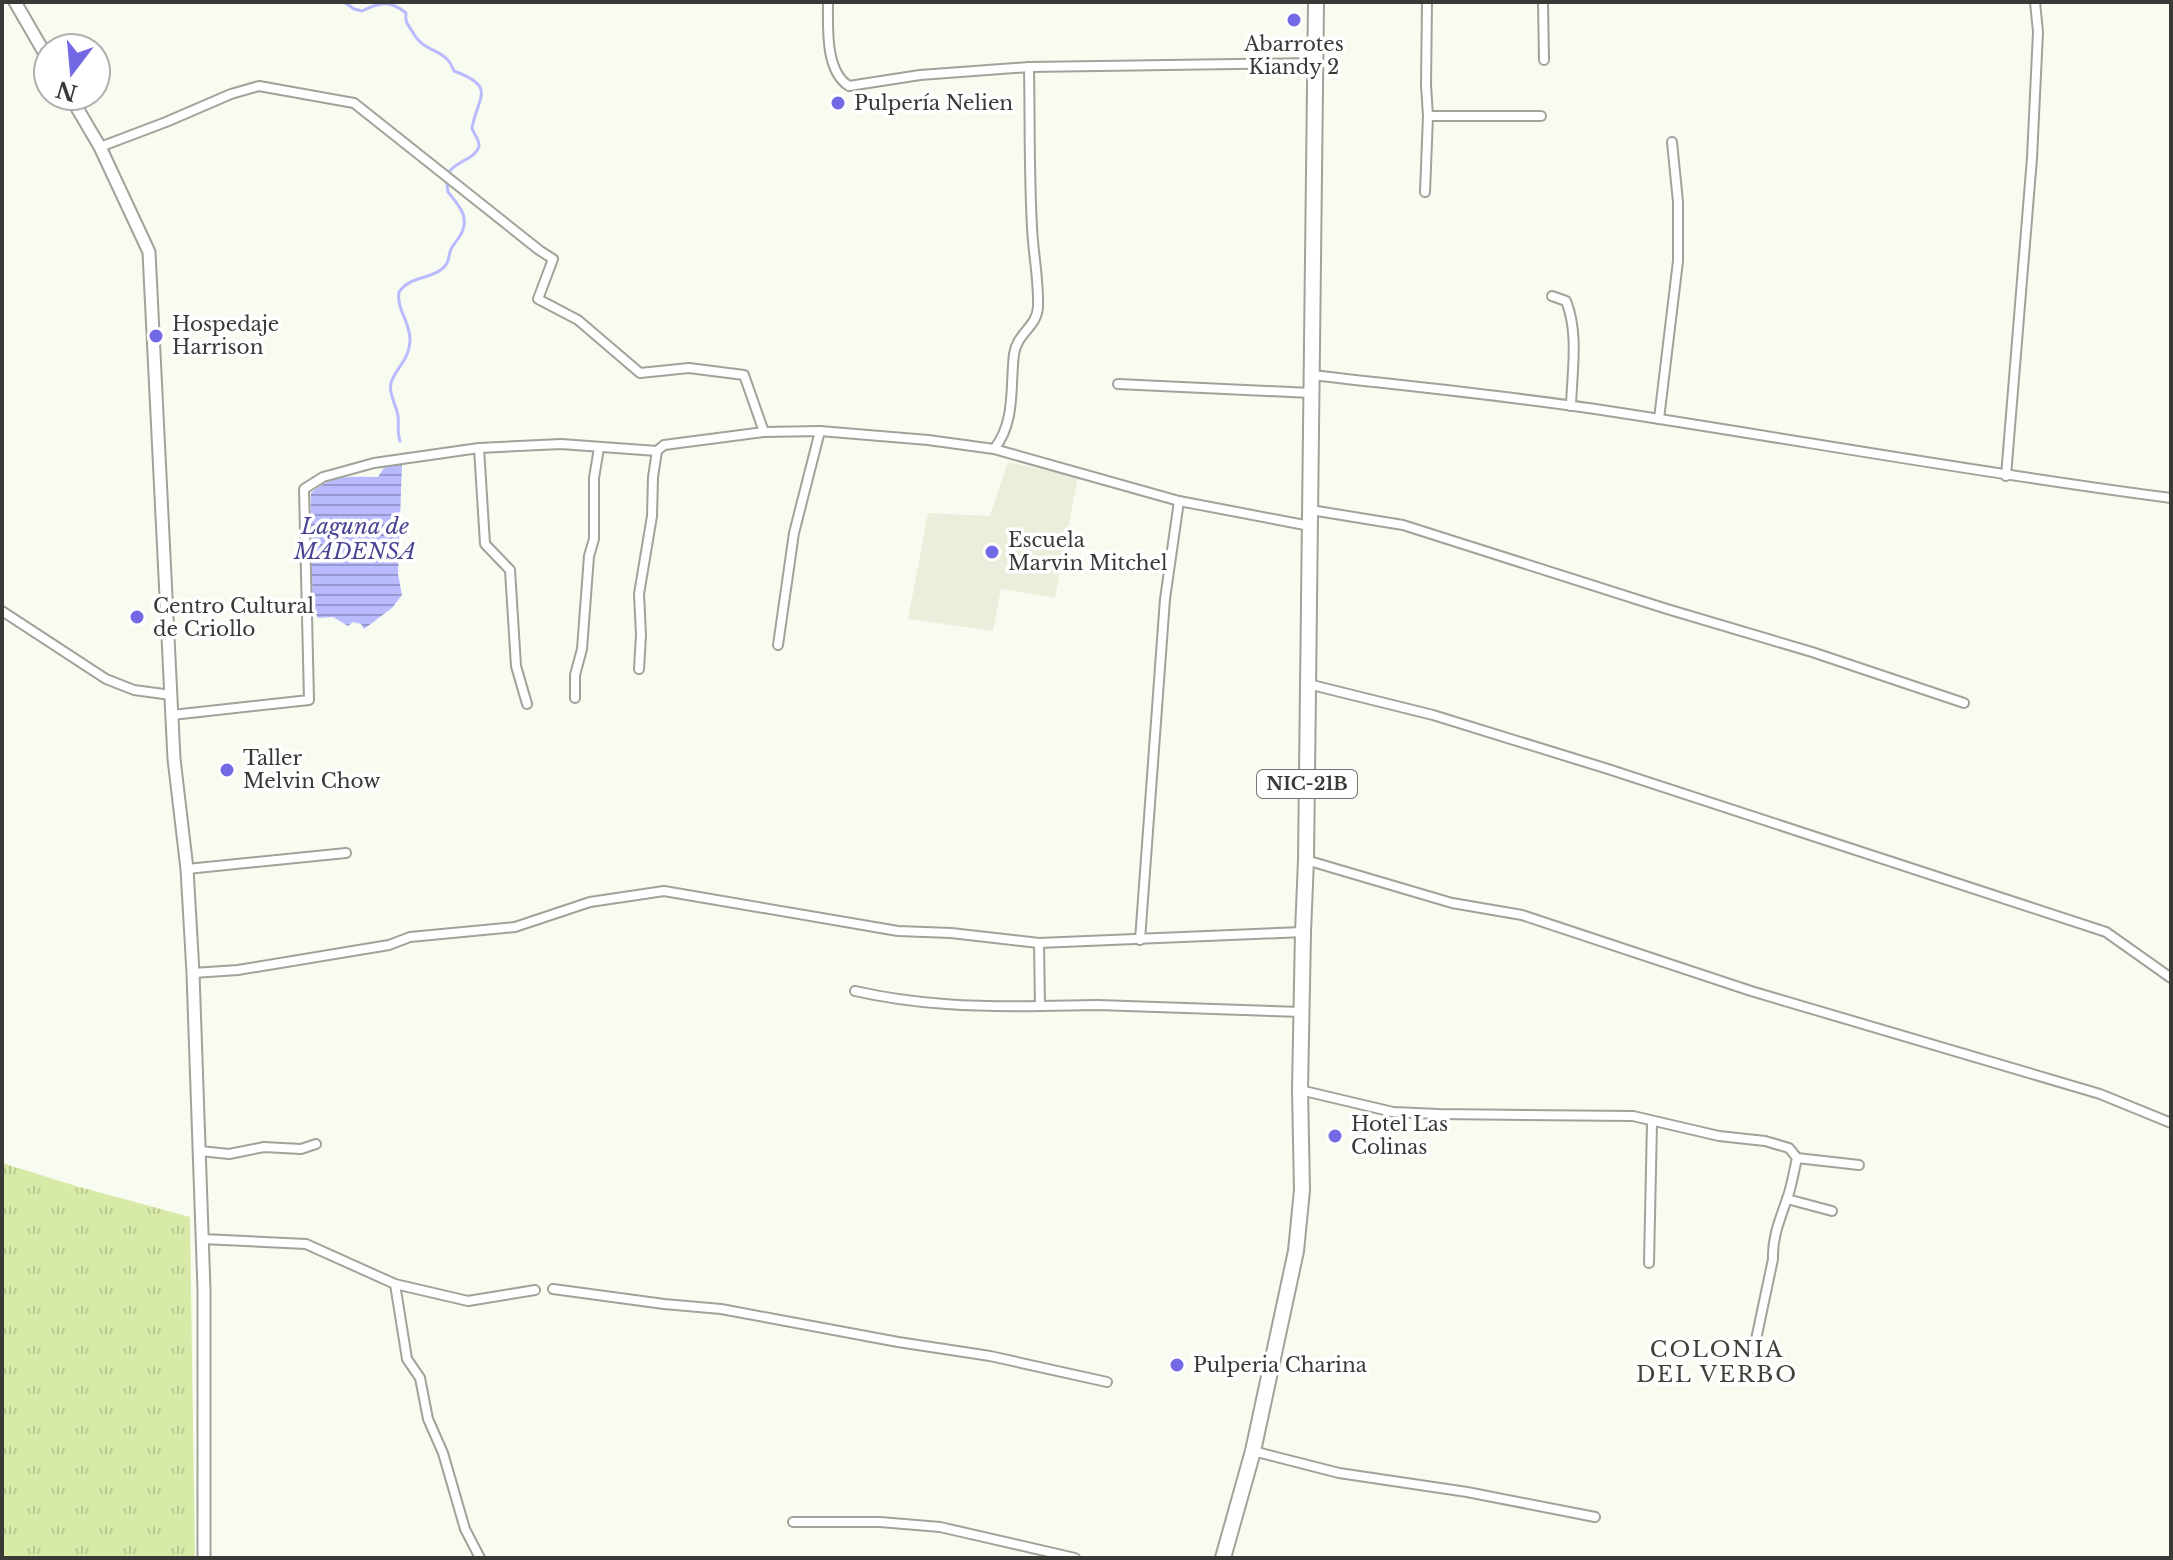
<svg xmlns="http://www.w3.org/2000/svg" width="2173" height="1560" font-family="'Libre Baskerville',serif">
<defs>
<pattern id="grass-tufts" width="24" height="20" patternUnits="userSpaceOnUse" patternTransform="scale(2)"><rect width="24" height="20" fill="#d8eaa8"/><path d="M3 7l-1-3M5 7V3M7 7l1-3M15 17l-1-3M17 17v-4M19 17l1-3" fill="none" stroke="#bac991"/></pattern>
<pattern id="water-rules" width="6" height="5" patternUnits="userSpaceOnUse" patternTransform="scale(2)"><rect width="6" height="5" fill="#b9bbfe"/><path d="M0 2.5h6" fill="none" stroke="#9799ce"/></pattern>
</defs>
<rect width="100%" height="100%" fill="#f8fbf0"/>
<path fill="#eaefdc" d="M1008 462 1078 477 1055 598 1001 589 993 631 908 619 928 513 990 516Z"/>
<path fill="url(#grass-tufts)" d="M2 1163 76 1186 190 1217 195 1558H2Z"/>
<path fill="url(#water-rules)" d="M402 465 398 574 402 595 392 608 364 629 361 624 353 622 348 626 333 617 318 618C310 605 313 590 312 575 310 548 310 521 311 493 333 474 350 477 378 477L385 466Z"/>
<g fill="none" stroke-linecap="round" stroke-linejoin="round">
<g stroke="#b9bbfe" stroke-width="3">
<path d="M78 2H95"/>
<path d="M344 2 354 9 362 11C380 2 390 0 406 13 405 21 407 24 412 31 423 51 435 47 448 60 451 63 452 67 454 71 497 87 478 96 472 128 473 133 480 140 479 146 476 159 456 161 449 172 446 177 447 186 448 192 459 206 471 217 460 236 457 241 451 247 450 252 448 259 449 263 442 269 428 280 410 276 399 292 396 309 411 323 410 341 409 359 398 366 392 380 387 391 396 404 398 416 399 425 397 433 400 441"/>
</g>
<g stroke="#a0a399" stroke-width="12">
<g id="street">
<path d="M828 2C828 28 825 71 849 86L920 75 1029 67 1315 63"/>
<path d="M1543 2 1544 60"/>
<path d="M1428 116H1541"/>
<path d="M100 147 166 122 231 94 259 86 354 103 539 250 553 259 538 299 578 320 640 373 689 368 744 375 764 432 820 431 928 440 994 449 1179 501 1310 526"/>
<path d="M1425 192 1428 116 1426 85 1427 2"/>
<path d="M1552 296 1566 301C1579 333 1572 372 1571 406"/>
<path d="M1312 375C1406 386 1501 395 1595 409 1787 438 1978 473 2171 498"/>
<path d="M1118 384 1311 393"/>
<path d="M1659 419 1678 261V202L1672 142"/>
<path d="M479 448 485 544 510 570 516 666 527 704"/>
<path d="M994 449C1016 422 1010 386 1014 354 1017 333 1037 327 1038 307 1039 280 1033 253 1032 227 1029 174 1030 120 1029 67"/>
<path d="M2006 476 2032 158 2038 32 2035 2"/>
<path d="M1311 510 1403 525 1667 609 1812 652 1964 703"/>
<path d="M2 611 106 679 134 690 171 695"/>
<path d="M778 645 794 533 820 431"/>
<path d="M639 669 641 635 639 594 652 516 653 477 657 451"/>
<path d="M1308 684 1433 715 1608 769 2106 932 2171 978"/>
<path d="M575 698V675L582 649 589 556 594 539V478L599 448"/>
<path d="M172 715 309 700 304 489 323 477 374 463 479 448 561 444 657 451 664 445 764 432"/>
<path d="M1306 860 1452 903 1522 915 1751 991 2100 1094 2171 1123"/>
<path d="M187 869 346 853"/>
<path d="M1140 940 1165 599 1179 501"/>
<path d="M1039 943 1040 1006 1098 1005 1302 1012"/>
<path d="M193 973 238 970 389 945 410 937 515 927 590 902 664 891 898 931 951 933 1039 943 1303 932"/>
<path d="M855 991C916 1005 977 1007 1040 1006"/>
<path d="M1300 1090 1393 1112 1439 1114 1633 1116 1719 1136 1765 1141 1789 1148 1797 1158C1794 1171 1792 1184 1788 1196 1781 1217 1772 1236 1773 1259L1754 1349"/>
<path d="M200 1151 229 1154 264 1147 301 1149 316 1144"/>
<path d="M1797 1158 1859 1165"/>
<path d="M1787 1199 1832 1211"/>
<path d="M202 1239 306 1244 395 1284 468 1301 535 1290"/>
<path d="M1649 1263 1652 1122"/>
<path d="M395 1284 407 1359 420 1378 428 1419 443 1453 465 1529 480 1558"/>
<path d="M553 1289 664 1304 721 1309 898 1342 990 1356 1107 1382"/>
<path d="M1253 1451 1339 1473 1467 1492 1595 1517"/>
<path d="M793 1522H880L940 1527 1075 1558"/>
</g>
</g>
<g stroke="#a0a399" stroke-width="15">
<g id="secondary">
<path d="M15 2 48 59"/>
<path d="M70 96 100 147 149 252 174 759 187 869 193 973 204 1290V1558"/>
</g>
</g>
<g stroke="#a0a399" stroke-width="18">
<path id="highway" d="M1223 1558 1253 1451 1296 1251 1302 1190 1300 1090 1303 932 1306 860 1316 2"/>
</g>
<use href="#street" stroke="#fff" stroke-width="8"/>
<use href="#secondary" stroke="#fff" stroke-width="11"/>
<use href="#highway" stroke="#fff" stroke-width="14"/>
</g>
<g fill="#7369e4" stroke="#fff" stroke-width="3">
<circle cx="1294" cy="20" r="8"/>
<circle cx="838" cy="103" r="8"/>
<circle cx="156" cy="336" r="8"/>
<circle cx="992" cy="552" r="8"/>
<circle cx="137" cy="617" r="8"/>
<circle cx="227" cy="770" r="8"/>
<circle cx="1335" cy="1136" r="8"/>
<circle cx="1177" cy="1365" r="8"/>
</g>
<g text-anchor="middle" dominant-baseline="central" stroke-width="7" stroke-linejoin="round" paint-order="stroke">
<rect fill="#fff" stroke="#747572" stroke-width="2" x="1257" y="770" width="100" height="28" rx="6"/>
<g font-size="18" font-weight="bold" fill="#393a36">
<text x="1307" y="784">NIC-21B</text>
</g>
<g font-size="20" fill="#393a36" stroke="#fff" text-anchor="start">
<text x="1294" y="44" text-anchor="middle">Abarrotes<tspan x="1294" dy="23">Kiandy 2</tspan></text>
<text x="854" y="103">Pulpería Nelien</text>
<text x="172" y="324">Hospedaje<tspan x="172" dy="23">Harrison</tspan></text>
<text x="1008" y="540">Escuela<tspan x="1008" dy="23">Marvin Mitchel</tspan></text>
<text x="153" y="606">Centro Cultural<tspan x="153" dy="23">de Criollo</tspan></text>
<text x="243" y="758">Taller<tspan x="243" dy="23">Melvin Chow</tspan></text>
<text x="1351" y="1124">Hotel Las<tspan x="1351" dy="23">Colinas</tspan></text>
<text x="1193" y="1365">Pulperia Charina</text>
</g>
<g font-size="22" font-style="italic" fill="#4a4593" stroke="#fff">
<text x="355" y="526">Laguna de<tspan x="355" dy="25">MADENSA</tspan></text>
</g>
<g font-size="22" letter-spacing="2" fill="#3f4239" stroke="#fff">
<text x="1717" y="1349">COLONIA<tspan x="1717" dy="25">DEL VERBO</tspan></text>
</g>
</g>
<rect width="2173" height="1560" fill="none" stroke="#393a36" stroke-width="8"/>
<g transform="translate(72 72) rotate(196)"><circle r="38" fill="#ffffff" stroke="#b0b0af" stroke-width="2"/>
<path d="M0-6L14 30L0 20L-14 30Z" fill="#7369e4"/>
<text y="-12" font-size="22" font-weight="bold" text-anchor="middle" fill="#393a36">N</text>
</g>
</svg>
